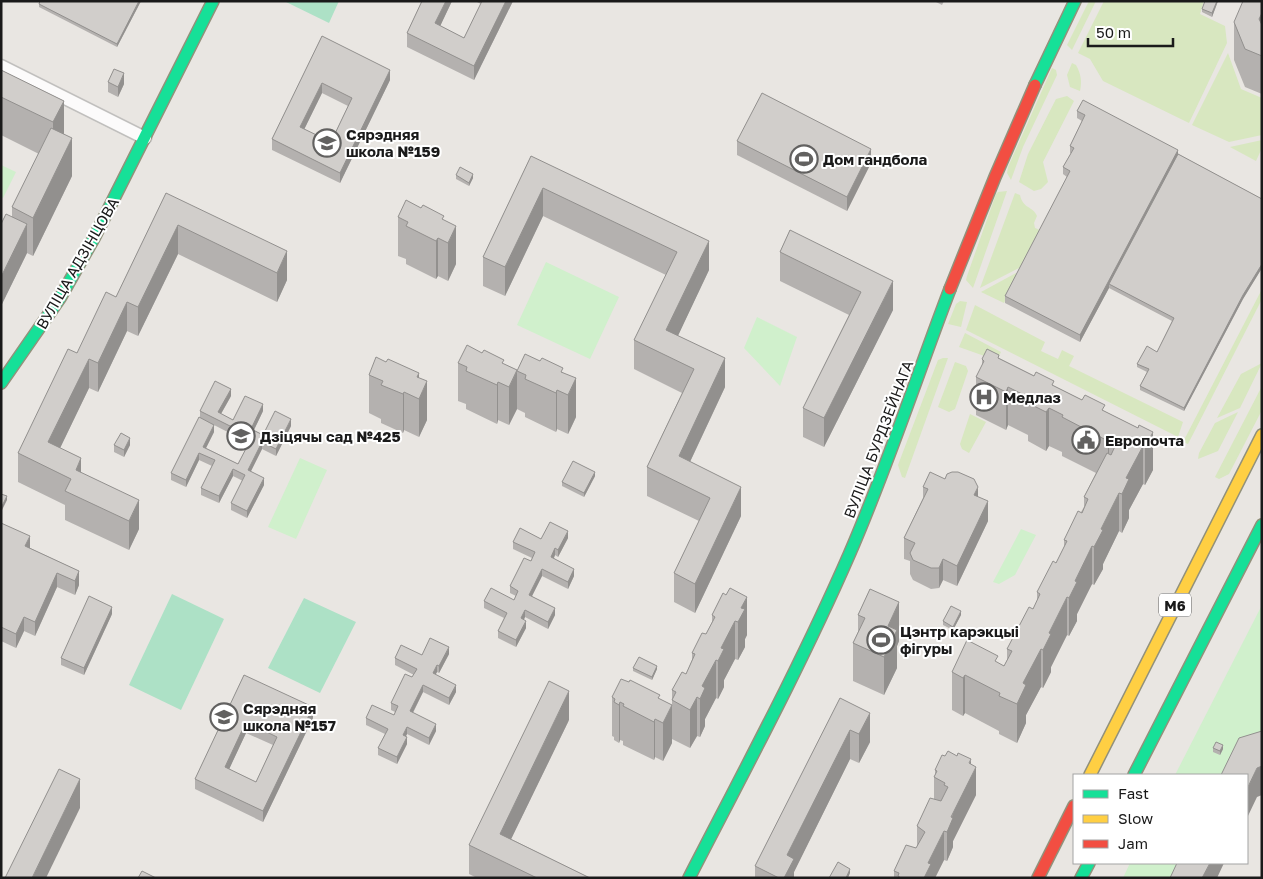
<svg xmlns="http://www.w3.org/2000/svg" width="1263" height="879" font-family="'Golos Text',sans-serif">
<rect width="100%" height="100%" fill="#e9e6e2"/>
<g fill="#d8e7c0">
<path d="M1089 1H1096L1072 50 1067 45Z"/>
<path d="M1104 1H1204L1200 14 1225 26 1227 43 1189 123 1103 81 1090 59 1078 53Z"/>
<path d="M1228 53 1241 89 1262 98V135L1229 142 1192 125Z"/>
<path d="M1072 63 1076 65C1081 74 1082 81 1080 91L1070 87 1067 75Z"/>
<path d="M1052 68 1056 70 1057 75 1023 147 1011 180 1007 173 1008 167Z"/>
<path d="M1067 96 1074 101 1043 162 1048 182 1041 189 1034 191 1019 182 1028 154 1056 99Z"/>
<path d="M1262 140V148L1256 161 1230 147Z"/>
<path d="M1007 191 973 288 966 280 967 276 996 194 998 192Z"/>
<path d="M1015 193 1020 195C1023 209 1033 206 1037 216L1034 223 1035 228 1040 230 1021 267 980 288Z"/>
<path d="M1016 273 1018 275 1004 303 981 292Z"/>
<path d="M1262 289V299L1188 444 1183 442Z"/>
<path d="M960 301 967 302 961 327 948 324 956 304Z"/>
<path d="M975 305 1045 342 1041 351 1058 359 1062 350 1074 356 1069 366 1183 422 1178 437 966 330Z"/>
<path d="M965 333 1001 352 998 358H990L959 347Z"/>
<path d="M943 358H948L905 478 902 477 898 465 938 360Z"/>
<path d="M955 362 966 366 968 371 955 409 949 412 938 407Z"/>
<path d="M1262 363 1240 408 1217 418 1241 374Z"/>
<path d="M1262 386V410L1229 474 1219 479 1215 477Z"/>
<path d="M1238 412 1218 451 1198 459 1199 453 1215 423Z"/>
<path d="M970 414 986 422 969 453 962 449 960 444Z"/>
</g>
<g fill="#d0f0cc">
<path d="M1 165 16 172 3 198 1 197Z"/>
<path d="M546 262 619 297 590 359 517 325Z"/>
<path d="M757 317 797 337 780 386 744 348Z"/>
<path d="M300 458 327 470 296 539 268 527Z"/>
<path d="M1021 529 1036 535 1015 575 999 584 993 582Z"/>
<path d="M1262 605V760L1235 775H1175Z"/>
<path d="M1130 863H1191L1183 878H1123Z"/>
</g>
<g fill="#ade1c6">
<path d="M284 1H339L329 23Z"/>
<path d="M172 594 224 619 181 710 129 685Z"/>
<path d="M304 598 356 622 320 693 268 668Z"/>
</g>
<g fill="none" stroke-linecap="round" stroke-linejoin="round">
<g stroke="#c1c0be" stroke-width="15">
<path id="street" d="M1 66 145 138"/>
</g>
<g stroke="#92917b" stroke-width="14">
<g id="fast">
<path d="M1035 85 1075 1"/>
<path d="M1 383 60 298 94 238 213 1"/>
<path d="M1134 775 1262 525"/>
<path d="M689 878C744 771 801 665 849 555 887 468 916 378 950 289"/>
<path d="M1081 878 1089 863"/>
</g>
</g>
<g stroke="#92917b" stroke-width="14">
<path id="slow" d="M1090 775 1262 435"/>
</g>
<g stroke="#92917b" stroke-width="14">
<g id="jam">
<path d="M950 289 995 177 1035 85"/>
<path d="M1038 878 1074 806"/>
</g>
</g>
<use href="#street" stroke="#fcfbfb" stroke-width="12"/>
<use href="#fast" stroke="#16e098" stroke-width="11"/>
<use href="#slow" stroke="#ffcf43" stroke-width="11"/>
<use href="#jam" stroke="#f24e42" stroke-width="11"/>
</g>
<g fill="#b4b1af" fill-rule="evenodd">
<path d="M141 1 117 47 39 7V4Z"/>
<path d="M422 1H452L440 26 464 38 481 4 475 1H513L474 80 407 47V33Z"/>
<path d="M934 1H944L942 5Z"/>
<path d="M1218 1 1212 17 1202 12V9Z"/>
<path d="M1262 1V94L1245 87 1234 60V22Z"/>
<path d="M322 36 390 80 340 183 272 150V139ZM322 93 348 106 331 142 304 129Z"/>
<path d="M1 70 64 101V134L72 176 33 256 27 253 2 304H1V224L12 217V207L39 154 1 135Z"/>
<path d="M108 82 124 84 118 97 108 92Z"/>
<path d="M1077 111 1178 154 1262 199V268L1243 299 1184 411 1140 390V386L1147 372 1137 367V364L1157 352 1172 321 1109 288 1080 342 1005 303V296L1067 177 1063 174V167L1071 153H1070V146L1082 121 1077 118Z"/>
<path d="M737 141 871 163 847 211 737 155Z"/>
<path d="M531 156 709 270 678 335 725 387 690 462 741 516 695 613 674 602V573L699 521 647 496V467L682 393 634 369V340L666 275 543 216 505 296 483 286V257Z"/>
<path d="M456 175 473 178 469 186 456 179Z"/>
<path d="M166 193 287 280 277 302 178 254 138 336 127 331 98 392 89 388 60 448 81 472 139 529 129 550 65 520V505L18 482V453L77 353 116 297Z"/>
<path d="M398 217 444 220 456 264 448 281 438 276 436 279 406 264V259L398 256Z"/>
<path d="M790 230 893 310 824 447 803 437V408L849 315 780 281V252Z"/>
<path d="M999 358 1138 428 1139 425 1153 470 1145 485 1143 484 1129 510V518L1122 533 1119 531 1103 564V569L1094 585 1092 584 1077 614V621L1069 636 1067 635 1051 667V672L1043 688 1041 687 1026 715V723L1017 743 999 734V731L965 713 963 716 952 710V672L998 663 1004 666 1007 660V649L1033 609 1037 601V592L1056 563 1064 547V540L1084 507V497L1096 473 1062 456V452L1049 446 1046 451 1028 441V435L1008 425 1006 430 976 415V377L982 366V359Z"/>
<path d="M458 363 504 364 517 370 563 372 576 417 568 434 557 429 556 432 525 417V413L517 409 509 425 498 420 497 424 466 409V404L458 401Z"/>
<path d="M369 375 419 378 427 420 419 437 404 430 403 433 381 423V419L369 413Z"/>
<path d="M231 396 221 414 233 420 263 411 254 430 263 435 291 426 276 456 262 449 251 471 264 485 247 518 231 510V503L243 481 233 476 219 503 201 495V488L212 466 199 460 186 487 171 480V473L200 418V411ZM214 425 249 443 238 464 206 448 214 432Z"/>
<path d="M114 445H130L124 457 114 452Z"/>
<path d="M595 476 584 497 562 486V482Z"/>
<path d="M923 487 978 497 988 521 957 586 943 580 939 588 931 589 913 580 910 574V561L904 559V538L923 498Z"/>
<path d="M1 523 30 548 79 571V585L75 595 57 587 35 636 24 631 16 648 1 641Z"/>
<path d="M568 538 558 557 555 555 554 558 574 576 568 589 542 576 532 596 555 615 548 629 525 617 524 620 526 628 516 647 498 638V631L504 618 484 608V601L514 600 516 596 510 593V586L531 561 532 558 513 549V542Z"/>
<path d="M870 589 899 641 897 646V668L884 695 853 681V643L858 632V615Z"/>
<path d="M723 593 747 635 745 639V647L738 660 735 659 724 680V687L718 699 716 698 705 719V726L700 737 697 736 690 748 672 739V743L663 761 655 757 654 760 623 745V741L620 740 619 743 614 740V737L612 736V697L660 699 672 705V690L686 674 692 660V653L706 634 712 622V615Z"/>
<path d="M112 614 84 675 61 665V658Z"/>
<path d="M961 615 953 630 943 625V621Z"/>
<path d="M449 654 439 673 437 672 435 674 456 692 449 705 423 692 413 713 436 731 429 745 407 734 406 736 407 744 397 764 378 755V748L385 734 366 725V718L394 715 395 712 391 710V703L412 677 414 675 395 665V658L422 655Z"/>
<path d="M633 668 657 669 652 680 633 671Z"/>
<path d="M244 675 313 718 263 822 195 789V779ZM246 733 273 745 256 782 229 769Z"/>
<path d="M840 698 870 742 859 763 850 759 794 872V878H755V866Z"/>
<path d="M569 720 511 839 590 878H477L469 874V845Z"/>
<path d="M1213 748 1223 749 1220 755 1213 752Z"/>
<path d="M945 756 971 764 976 795 953 841V847L947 861 944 860 935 878H894V871L917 848V826L934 799V777L935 775V770Z"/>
</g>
<g fill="#92908e">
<path d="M139 1H141L117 47V44Z"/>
<path d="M446 1H452L435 37V23Z"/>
<path d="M506 1H513L474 80V66Z"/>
<path d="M1217 1H1218L1212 17V13Z"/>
<path d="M1262 13V51L1259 19Z"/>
<path d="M390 70V80L340 183V173Z"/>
<path d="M124 73V84L118 97V87Z"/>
<path d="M322 83V93L300 138V127Z"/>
<path d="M64 101V139L53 161V122Z"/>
<path d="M72 138V176L33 256V218Z"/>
<path d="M871 149V163L847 211V197Z"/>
<path d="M1178 150V157L1109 284V288L1080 342V335Z"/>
<path d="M473 174V178L469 186V183Z"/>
<path d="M543 188V216L505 296V267Z"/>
<path d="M27 224V253L2 304V275Z"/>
<path d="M178 225V254L138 336V307Z"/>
<path d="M456 226V264L448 281V243Z"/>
<path d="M438 238V276L436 279V241Z"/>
<path d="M709 241V270L668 357 666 330Z"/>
<path d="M287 251V280L277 302V273Z"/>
<path d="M1262 264V268L1243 299 1184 411V408L1243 295Z"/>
<path d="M893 281V310L824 447V418Z"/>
<path d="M127 302V331L98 392V363Z"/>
<path d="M725 358V387L680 483 679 456Z"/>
<path d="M89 359V388L50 469 48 442Z"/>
<path d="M517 371V409L509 425V387Z"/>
<path d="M419 373V399L427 381V420L419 437V399L417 377Z"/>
<path d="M576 378V417L568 434V395Z"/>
<path d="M498 382V420L497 424V385Z"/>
<path d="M1008 387V425L1006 430V392Z"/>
<path d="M231 389V396L218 419V412Z"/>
<path d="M557 390V429L556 432V393Z"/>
<path d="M404 392V430L403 433V394Z"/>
<path d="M263 404V411L251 436V429Z"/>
<path d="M1049 408V446L1046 451V412Z"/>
<path d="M291 419V426L276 456V449Z"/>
<path d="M214 425V432L203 454V447Z"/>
<path d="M1153 432V470L1145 485V447Z"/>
<path d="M130 438V445L124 457V450Z"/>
<path d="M1109 438V476L1108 479V441Z"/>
<path d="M262 442V449L248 477V470Z"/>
<path d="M1143 446V484L1129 510V518L1122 533V494L1126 478Z"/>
<path d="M199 453V460L186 487V480Z"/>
<path d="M81 458V487L76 470Z"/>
<path d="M233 469V476L219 503V496Z"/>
<path d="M595 472V476L584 497V493Z"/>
<path d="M264 478V485L247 518V511Z"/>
<path d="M741 487V516L695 613V584Z"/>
<path d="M978 487V507L974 495Z"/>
<path d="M1119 493V531L1103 564V569L1094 585V547L1101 529Z"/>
<path d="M7 496V500L1 512V508Z"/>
<path d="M139 500V529L129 550V521Z"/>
<path d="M988 501V521L957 586V566Z"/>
<path d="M568 531V538L558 557V550Z"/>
<path d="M30 536V550L25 546Z"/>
<path d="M1092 546V584L1077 614V621L1069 636V598L1075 581Z"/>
<path d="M555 548V555L551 564V557Z"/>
<path d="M943 559V580L939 588V568Z"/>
<path d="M542 569V576L529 602V595Z"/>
<path d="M574 569V576L568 589V582Z"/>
<path d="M79 571V585L75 595V581Z"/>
<path d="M57 573V587L35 636V622Z"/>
<path d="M747 597V635L745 639V647L738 660V622L741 608Z"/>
<path d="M1067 597V635L1051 667V672L1043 688V650L1049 633Z"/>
<path d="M899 602V641L897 646V668L884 695V657L888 626Z"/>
<path d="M112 607V614L84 675V668Z"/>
<path d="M555 608V615L548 629V622Z"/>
<path d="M525 610V617L521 625V618Z"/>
<path d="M961 611V615L953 630V627Z"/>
<path d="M24 617V631L16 648V634Z"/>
<path d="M526 621V628L516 647V640Z"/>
<path d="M735 621V659L724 680V687L718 699V661L721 648Z"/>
<path d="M449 647V654L439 673V666Z"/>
<path d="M1041 649V687L1026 715V723L1017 743V704L1023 683Z"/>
<path d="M716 660V698L705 719V726L700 737V699L702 686Z"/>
<path d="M437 665V672L433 680V673Z"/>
<path d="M657 666V669L652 680V677Z"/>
<path d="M965 675V713L963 716V678Z"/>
<path d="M423 685V692L410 718V711Z"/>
<path d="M456 685V692L449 705V698Z"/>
<path d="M569 691V720L501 860 500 834Z"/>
<path d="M697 697V736L690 748V710Z"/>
<path d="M620 702V740L619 743V705Z"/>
<path d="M672 705V743L663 761V723Z"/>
<path d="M313 707V718L263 822V811Z"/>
<path d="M870 713V742L859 763V734Z"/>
<path d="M655 719V757L654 760V722Z"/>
<path d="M246 722V733L225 778V767Z"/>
<path d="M436 724V731L429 745V738Z"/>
<path d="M407 727V734L403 742V735Z"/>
<path d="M850 730V759L794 872V878H784L787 855Z"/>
<path d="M407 737V744L397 764V757Z"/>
<path d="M1223 745V749L1220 755V751Z"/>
<path d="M971 759V777L976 767V795L953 841V847L947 861V832Z"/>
<path d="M1262 766V795L1257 797 1247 818V789L1257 768Z"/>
<path d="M80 779V808L46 878H32Z"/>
<path d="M944 831V860L935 878H924L928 863Z"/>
<path d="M1210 863H1224L1217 878H1202Z"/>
<path d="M850 869V873L848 878H846Z"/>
</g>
<g fill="#d1cecb" stroke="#92908e" fill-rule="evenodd">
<path d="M40 1H139L117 44 39 4Z"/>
<path d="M422 1H446L435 23 464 38 482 1H506L474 66 407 33Z"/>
<path d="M1205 1H1217L1212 13 1202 9Z"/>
<path d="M1243 1H1262V13L1259 19 1262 25V56L1245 49 1234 22Z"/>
<path d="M322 36 390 70 340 173 272 139ZM322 83 352 98 331 142 300 127Z"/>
<path d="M114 69 124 73 118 87 108 82Z"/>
<path d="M1 70 64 101 53 122 1 97Z"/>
<path d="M762 93 871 149 847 197 737 141Z"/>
<path d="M1083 100 1178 150 1080 335 1005 296 1070 171 1063 167 1074 148 1070 146 1085 115 1077 111Z"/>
<path d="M51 128 72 138 33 218 12 207Z"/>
<path d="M1178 154 1262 199V264L1243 295 1184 408 1140 386 1149 369 1137 364 1147 346 1157 352 1174 318 1109 284Z"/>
<path d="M531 156 709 241 666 330 725 358 679 456 741 487 695 584 674 573 710 498 647 467 694 369 634 340 677 252 543 188 505 267 483 257Z"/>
<path d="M460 167 473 174 469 183 456 175Z"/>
<path d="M166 193 287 251 277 273 178 225 138 307 127 302 98 363 89 359 48 442 81 458 76 470 139 500 129 521 65 491 71 479 18 453 68 349 77 353 106 292 116 297Z"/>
<path d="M406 200 421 208 423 205 444 216 442 219 456 226 448 243 438 238 436 241 406 226 408 222 398 217Z"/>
<path d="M6 214 27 224 2 275H1V224Z"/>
<path d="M790 230 893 281 824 418 803 408 861 292 780 252Z"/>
<path d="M467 345 482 353 484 350 504 360 502 363 517 370 509 387 498 382 497 385 466 371 467 367 458 363Z"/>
<path d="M987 349 999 355 998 358 1034 376 1036 372 1054 381 1052 385 1082 400 1085 395 1105 405 1102 410 1138 428 1139 425 1153 432 1145 447 1143 446 1126 478 1129 479 1122 494 1119 493 1101 529 1103 530 1094 547 1092 546 1075 581 1077 582 1069 598 1067 597 1049 633 1051 634 1043 650 1041 649 1023 683 1026 685 1017 704 999 696 1000 693 965 675 963 678 952 672 967 640 998 656 995 661 1004 666 1012 651 1007 649 1029 607 1033 609 1040 594 1037 592 1053 561 1056 563 1067 541 1064 540 1078 511 1082 513 1088 499 1084 497 1107 453 1111 455 1117 442 1109 438 1108 441 1062 417 1063 415 1049 408 1046 412 1028 403 1030 398 1008 387 1006 392 976 377 984 361 982 359Z"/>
<path d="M525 354 540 361 542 358 563 368 561 372 576 378 568 395 557 390 556 393 525 379 526 375 517 371Z"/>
<path d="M376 357 386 362 388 359 419 373 417 377 427 381 419 399 404 392 403 394 381 385 383 381 369 375Z"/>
<path d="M215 381 231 389 218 412 233 420 245 396 263 404 251 429 263 435 275 411 291 419 276 449 262 442 248 470 264 478 247 511 231 503 245 475 233 469 219 496 201 488 215 460 199 453 186 480 171 473 199 417 214 425 203 447 238 464 252 437 200 411Z"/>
<path d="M121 433 130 438 124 450 114 445Z"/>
<path d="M573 461 595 472 584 493 562 482Z"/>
<path d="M930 472 945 479 947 474 952 472H958L974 479 978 487 974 495 988 501 957 566 943 559 939 568H931L913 560 910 553 915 543 904 538 928 489 923 487Z"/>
<path d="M1 494 7 496 1 508Z"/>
<path d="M550 522 568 531 558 550 555 548 551 557 574 569 568 582 542 569 529 595 555 608 548 622 525 610 521 618 526 621 516 640 498 631 507 613 484 601 491 588 514 600 518 591 510 586 524 558 531 561 535 552 513 542 520 528 541 539Z"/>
<path d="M1 523 30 536 25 546 79 571 75 581 57 573 35 622 24 617 16 634 1 627Z"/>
<path d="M730 588 747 597 741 608 745 609 738 622 735 621 721 648 724 649 718 661 716 660 702 686 705 688 700 699 697 697 690 710 672 700 676 692 672 690 682 672 686 674 695 654 692 653 702 633 706 634 715 617 712 615 723 593 726 595Z"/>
<path d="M870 589 899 602 888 626 897 630 884 657 853 643 865 618 858 615Z"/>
<path d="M89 596 112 607 84 668 61 658Z"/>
<path d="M951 606 961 611 953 627 943 621Z"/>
<path d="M430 638 449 647 439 666 437 665 433 673 456 685 449 698 423 685 410 711 436 724 429 738 407 727 403 735 407 737 397 757 378 748 388 729 366 718 372 705 394 715 398 706 391 703 405 674 412 677 417 669 395 658 401 645 422 655Z"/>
<path d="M639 657 657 666 652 677 633 668Z"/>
<path d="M244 675 313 707 263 811 195 779ZM246 722 277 737 256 782 225 767Z"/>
<path d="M621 679 629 682 630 680 660 695 658 698 672 705 663 723 655 719 654 722 623 706 624 704 620 702 619 705 614 702 615 699 612 697Z"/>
<path d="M549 681 569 691 500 834 590 878H537L469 845Z"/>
<path d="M840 698 870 713 859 734 850 730 787 855 794 859 784 878H779L755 866Z"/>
<path d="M1262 731V766L1257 768 1247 789V775H1221L1239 738Z"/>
<path d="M1216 742 1223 745 1220 751 1213 748Z"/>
<path d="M948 751 957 756 958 753 971 759 969 763 976 767 951 817 953 818 947 832 944 831 928 863 931 864 924 878H901L898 876 899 873 894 871 906 845 916 848 925 832 917 826 930 798 941 801 948 787 944 785 945 783 934 777 937 771 935 770 942 755 945 756Z"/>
<path d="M59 769 80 779 32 878H5Z"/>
<path d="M838 862 850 869 846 878H829Z"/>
<path d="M1177 863H1210L1202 878H1170Z"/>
<path d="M142 871 156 878H138Z"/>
</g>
<defs>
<g id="school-ring" transform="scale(1.4375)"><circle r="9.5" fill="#fff" stroke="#626160" stroke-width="1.5"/><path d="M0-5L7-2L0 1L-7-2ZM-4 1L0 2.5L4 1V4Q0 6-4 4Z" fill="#626160"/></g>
<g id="stadium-ring" transform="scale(1.4375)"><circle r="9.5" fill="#fff" stroke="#626160" stroke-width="1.5"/><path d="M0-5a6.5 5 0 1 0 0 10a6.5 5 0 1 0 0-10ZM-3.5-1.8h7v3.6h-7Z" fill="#626160"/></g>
<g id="hospital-ring" transform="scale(1.4375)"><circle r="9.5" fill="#fff" stroke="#626160" stroke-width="1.5"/><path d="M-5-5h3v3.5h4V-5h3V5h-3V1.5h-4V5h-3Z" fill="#626160"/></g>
<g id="civic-ring" transform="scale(1.4375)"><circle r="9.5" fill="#fff" stroke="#626160" stroke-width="1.5"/><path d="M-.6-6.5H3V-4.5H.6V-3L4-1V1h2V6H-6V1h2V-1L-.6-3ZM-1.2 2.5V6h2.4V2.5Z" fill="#626160"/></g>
</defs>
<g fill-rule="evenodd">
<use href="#school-ring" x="327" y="143"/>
<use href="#stadium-ring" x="804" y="159"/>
<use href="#hospital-ring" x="984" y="397"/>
<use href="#school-ring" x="241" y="436"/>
<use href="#civic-ring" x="1086" y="440"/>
<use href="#stadium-ring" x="881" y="640"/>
<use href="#school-ring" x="224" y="717"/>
</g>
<g text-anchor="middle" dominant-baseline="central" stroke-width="4" stroke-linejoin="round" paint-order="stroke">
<rect fill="#fff" stroke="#5f5f5f" stroke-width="1" x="1159" y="593.5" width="32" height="23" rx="4"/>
<g font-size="14" font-weight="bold" fill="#1a1a1a">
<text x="1175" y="605">М6</text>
</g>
<g font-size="15" font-weight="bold" fill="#1a1a1a" stroke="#fff" text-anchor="start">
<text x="346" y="134">Сярэдняя<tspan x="346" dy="17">школа №159</tspan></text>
<text x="823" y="159">Дом гандбола</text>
<text x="1003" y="397">Медлаз</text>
<text x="260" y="436">Дзіцячы сад №425</text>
<text x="1105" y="440">Европочта</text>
<text x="900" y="631">Цэнтр карэкцыі<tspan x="900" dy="17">фігуры</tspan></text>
<text x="243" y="708">Сярэдняя<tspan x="243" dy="17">школа №157</tspan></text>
</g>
<g font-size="15" fill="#1a1a1a" stroke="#fff">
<text transform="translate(77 263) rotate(-60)">ВУЛІЦА АДЗІНЦОВА</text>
<text transform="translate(878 439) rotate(-69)">ВУЛІЦА БУРДЗЕЙНАГА</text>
</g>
</g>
<rect width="1263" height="879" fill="none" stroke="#1a1a1a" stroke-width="5"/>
<rect x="1073" y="774" width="175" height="90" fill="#ffffff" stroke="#a3a3a3"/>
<rect x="1083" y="790" width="25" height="8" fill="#16e098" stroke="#a3a3a3"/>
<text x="1118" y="799" font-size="15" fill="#1a1a1a">Fast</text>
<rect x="1083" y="815" width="25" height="8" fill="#ffcf43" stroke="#a3a3a3"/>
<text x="1118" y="824" font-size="15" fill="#1a1a1a">Slow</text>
<rect x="1083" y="840" width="25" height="8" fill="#f24e42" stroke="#a3a3a3"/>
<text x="1118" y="849" font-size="15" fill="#1a1a1a">Jam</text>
<path d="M1088 38v8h85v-8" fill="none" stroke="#1a1a1a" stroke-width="2.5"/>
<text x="1096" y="38" font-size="15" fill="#1a1a1a" stroke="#ffffff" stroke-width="4" paint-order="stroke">50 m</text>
</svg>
